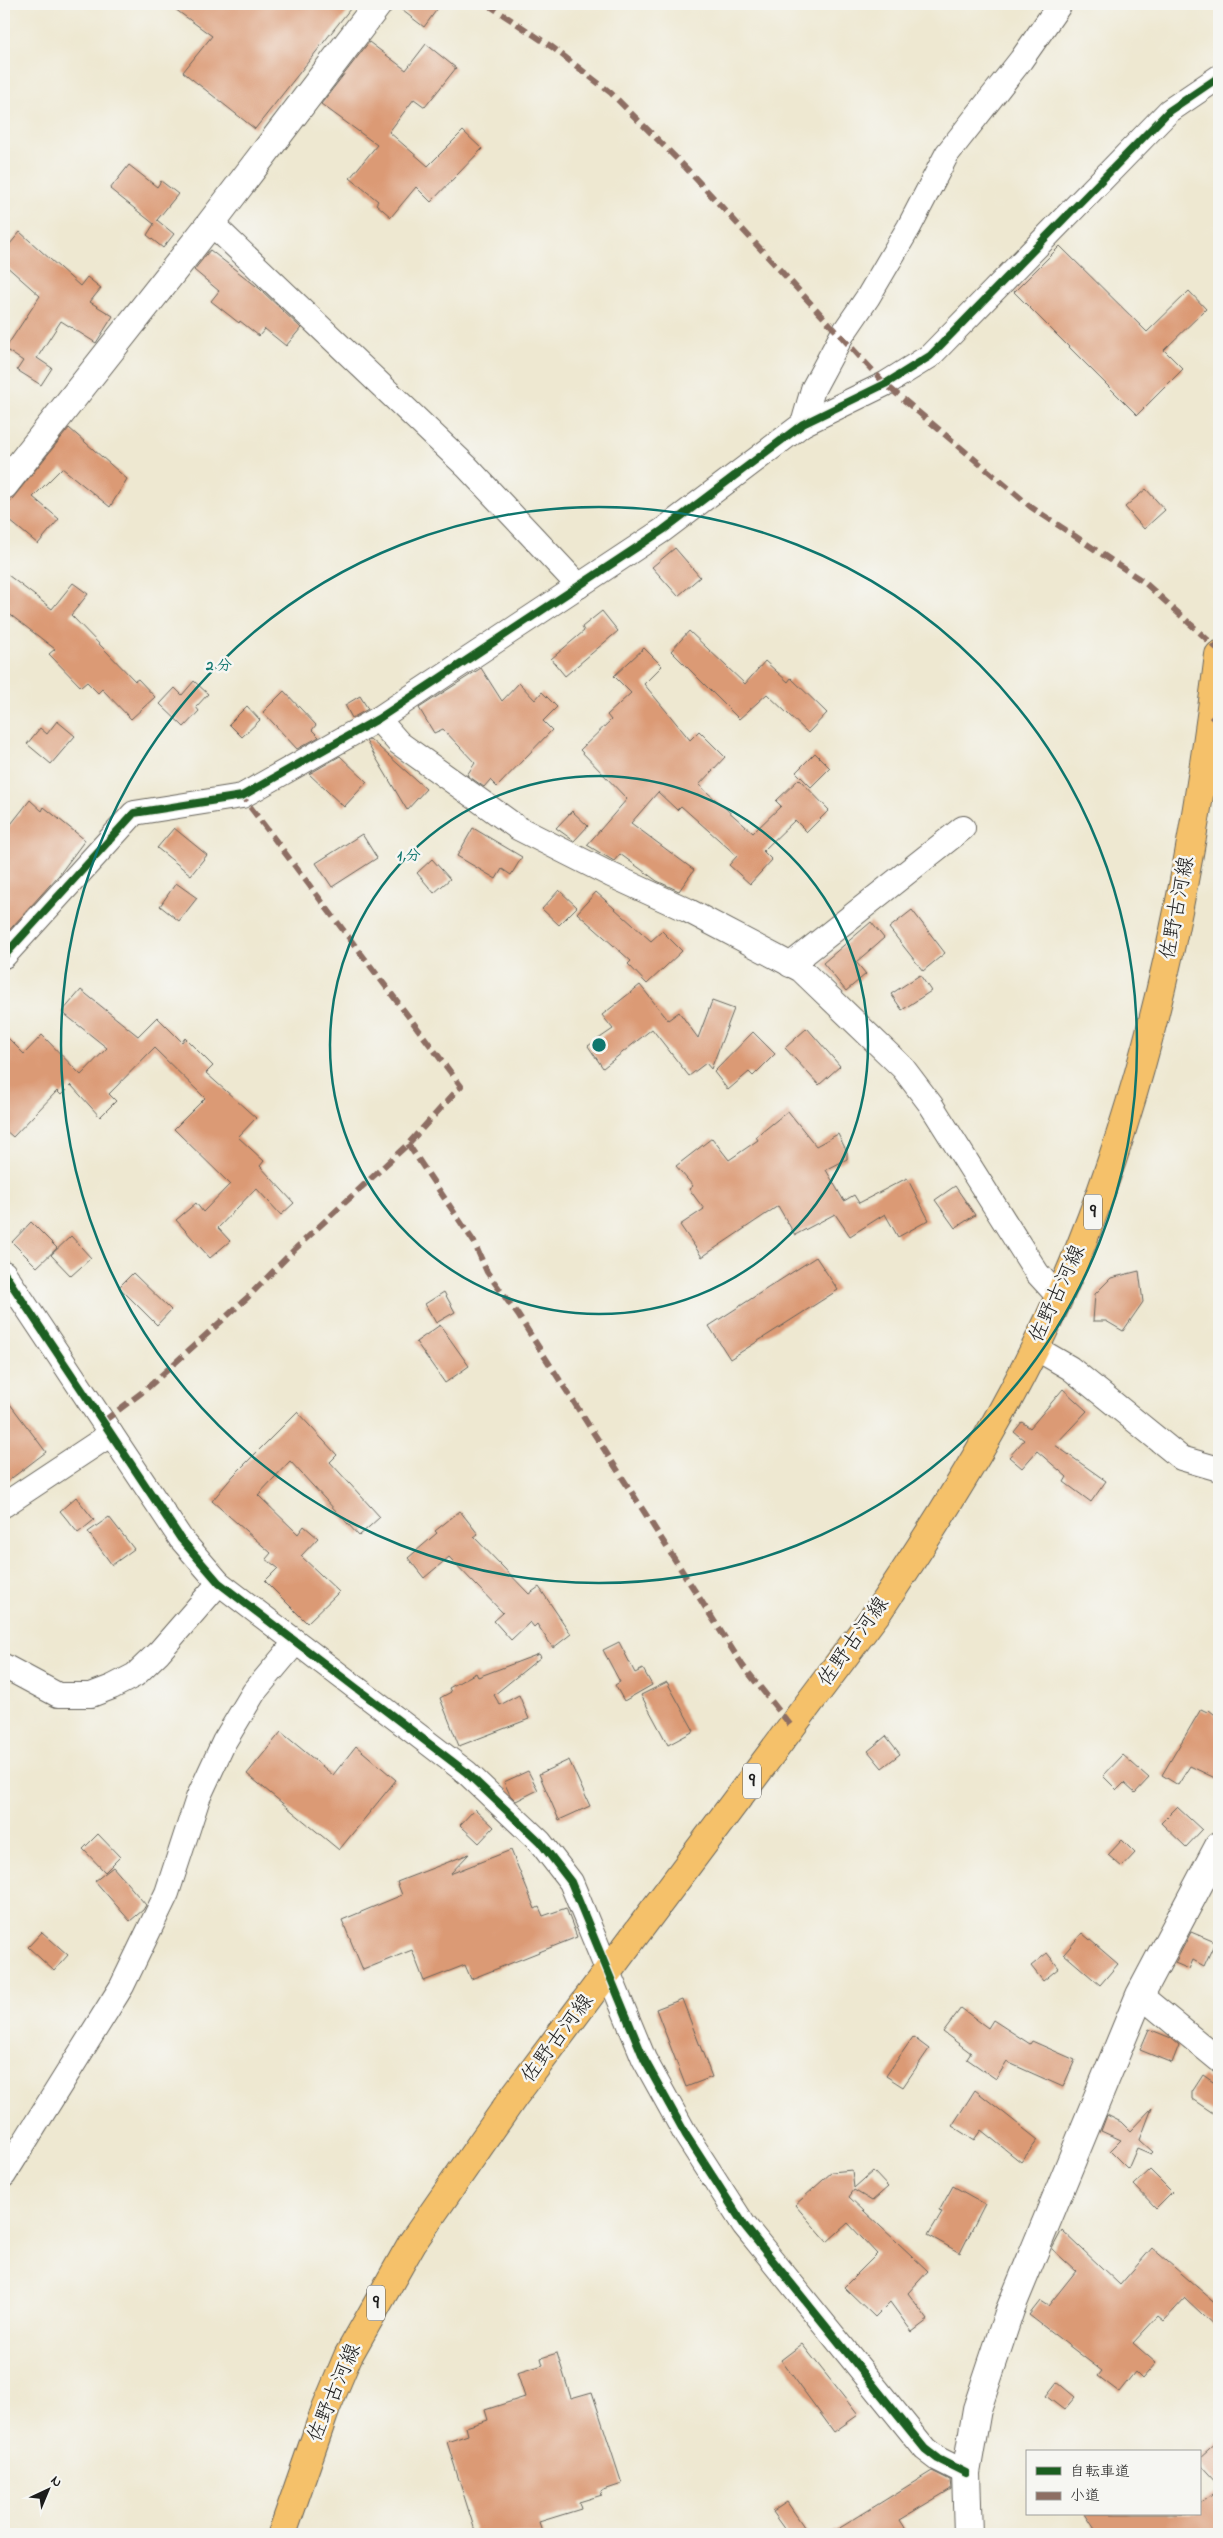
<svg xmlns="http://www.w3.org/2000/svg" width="1223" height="2538" font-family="'Indie Flower','Klee One',sans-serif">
<rect width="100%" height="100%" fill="#f6f6f2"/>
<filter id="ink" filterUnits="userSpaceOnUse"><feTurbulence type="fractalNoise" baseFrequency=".02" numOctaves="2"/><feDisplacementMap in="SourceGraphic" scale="10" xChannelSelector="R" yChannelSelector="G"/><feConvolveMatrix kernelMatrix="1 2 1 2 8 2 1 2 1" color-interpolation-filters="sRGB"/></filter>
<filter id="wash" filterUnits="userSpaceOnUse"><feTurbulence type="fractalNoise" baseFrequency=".0096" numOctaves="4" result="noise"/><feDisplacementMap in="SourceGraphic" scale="20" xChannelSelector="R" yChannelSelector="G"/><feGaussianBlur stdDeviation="1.12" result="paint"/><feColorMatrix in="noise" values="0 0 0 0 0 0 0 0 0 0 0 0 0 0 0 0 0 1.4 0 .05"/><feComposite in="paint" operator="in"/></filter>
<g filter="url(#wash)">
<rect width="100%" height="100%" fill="#eee8d1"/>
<g id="blocks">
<g fill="#db9a75">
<path d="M168 4H354L255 129 183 72 212 36Z"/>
<path d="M394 4H441L424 27Z"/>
<path d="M369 42 406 70 426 44 456 68 425 107 414 99 389 132 428 166 463 131 482 149 431 202 416 187 391 217 376 204 378 201 350 178 377 145 321 104Z"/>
<path d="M129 165 157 187 161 181 178 194 157 220 174 234 163 248 147 235 154 224 110 189Z"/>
<path d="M20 232 80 286 87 277 101 288 90 302 113 316 96 343 61 321 37 358 52 368 41 385 17 370 23 361 5 349 40 296 4 264V251Z"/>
<path d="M1060 246 1147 332 1189 291 1206 309 1164 350 1183 369 1137 415 1014 292Z"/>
<path d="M210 250 260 289 301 328 286 346 265 329 259 336 240 321 239 323 211 301 219 291 194 270Z"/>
<path d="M69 428 127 479 110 507 62 468 33 497 59 519 38 544 4 516V509Z"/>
<path d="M1146 489 1165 510 1144 529 1125 507Z"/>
<path d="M675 548 700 577 678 596 652 567Z"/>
<path d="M4 572 52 609 73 583 88 594 71 615 135 681 138 679 155 697 131 719 102 689 98 693 87 682 81 687 49 654 55 649 4 610Z"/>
<path d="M602 611 618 631 565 676 551 659 584 631 582 627Z"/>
<path d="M689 631 745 684 765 661 788 682 791 678 827 713 808 733 767 694 739 719 671 651Z"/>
<path d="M644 648 662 666 644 684 690 740 699 731 725 757 699 785 753 833 781 806 776 801 799 779 829 810 807 832 795 820 763 851 772 860 750 884 729 865 737 856 681 806 677 810 658 792 631 823 694 870 679 891 657 881 620 854 614 861 587 845 627 799 580 750 611 720 607 715 631 693 614 676Z"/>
<path d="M481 668 502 701 519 683 535 700 542 692 557 707 543 721 552 730 497 787 490 780 484 787 467 775 475 763 443 729 434 733 419 708Z"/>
<path d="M194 681 208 694 196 707 199 711 184 727 160 704 175 688 182 695Z"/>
<path d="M284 691 316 725 312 730 319 737 297 749 263 712Z"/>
<path d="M360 696 368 709 352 718 345 705Z"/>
<path d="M247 706 260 720 242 737 229 724Z"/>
<path d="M57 721 75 736 51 764 27 744 40 728 47 734Z"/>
<path d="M370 739 426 789 407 810 366 741Z"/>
<path d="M815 753 830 768 811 787 796 772Z"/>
<path d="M340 756 367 782 344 807 309 774Z"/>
<path d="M30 800 42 811 44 807 85 840 59 875 4 936V833Z"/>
<path d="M572 811 588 826 574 841 556 828Z"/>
<path d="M174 828 207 855 191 875 157 848Z"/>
<path d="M473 828 522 857 511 875 502 869 496 879 457 856Z"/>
<path d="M362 834 377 858 332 887 316 863Z"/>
<path d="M432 859 450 879 434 893 417 873Z"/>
<path d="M176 883 197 898 179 921 160 906Z"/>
<path d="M559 890 577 907 559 925 542 909Z"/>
<path d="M596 892 651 941 662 931 682 951 647 984 628 964 631 961 577 913Z"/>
<path d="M912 910 945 953 923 971 889 928Z"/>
<path d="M871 922 884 938 856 962 866 974 846 991 823 963Z"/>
<path d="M920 975 931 991 902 1010 891 994Z"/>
<path d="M640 985 668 1020 679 1012 698 1038 712 1001 734 1009 711 1069 706 1063 689 1076 652 1029 603 1068 588 1046 613 1029 602 1015Z"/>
<path d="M81 990 138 1036 157 1017 182 1042 185 1038 213 1066 206 1073 256 1118 238 1137 264 1161 260 1166 294 1203 281 1215 256 1188 218 1228 230 1241 210 1258 176 1220 196 1203 203 1212 230 1184 174 1129 205 1098 154 1048 109 1094 116 1101 100 1117 71 1085 61 1095 57 1091 13 1137 4 1129V1034L24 1054 42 1035 81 1075 107 1048 62 1012Z"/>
<path d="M807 1028 840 1066 819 1085 785 1048Z"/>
<path d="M753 1032 775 1054 753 1076 749 1072 728 1090 714 1072Z"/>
<path d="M788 1111 816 1146 838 1134 847 1152V1159L826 1170 844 1201 854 1195 859 1203 907 1178 929 1220 898 1237 885 1214 850 1236 835 1214 795 1235 778 1206 702 1257 680 1225 704 1209 689 1189 693 1186 676 1166 712 1138 729 1160 758 1140 756 1137Z"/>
<path d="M955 1186 975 1215 955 1228 935 1200Z"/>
<path d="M31 1222 57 1248 37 1267 12 1242Z"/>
<path d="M71 1236 91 1258 71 1276 51 1255Z"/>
<path d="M816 1257 838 1290 730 1359 709 1326Z"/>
<path d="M1139 1271 1143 1302 1123 1331 1106 1321H1093L1095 1294 1111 1278Z"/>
<path d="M133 1273 171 1310 157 1325 119 1287Z"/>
<path d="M444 1292 455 1312 436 1323 425 1304Z"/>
<path d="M440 1325 469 1366 445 1383 416 1342Z"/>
<path d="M1063 1389 1087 1411 1055 1445 1106 1481 1091 1502 1064 1482 1067 1477 1037 1451 1022 1468 1009 1457 1024 1440 1014 1432 1022 1422 1030 1428Z"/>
<path d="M4 1396 46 1452 4 1484Z"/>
<path d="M297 1412 337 1455 330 1462 380 1517 359 1536 290 1461 258 1495 298 1534 304 1526 318 1538 301 1556 339 1592 307 1623 265 1581 278 1568 266 1559 271 1553 212 1501 233 1476Z"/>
<path d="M76 1497 94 1520 78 1533 60 1511Z"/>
<path d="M460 1511 478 1534 474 1537 529 1594 539 1587 571 1634 553 1648 537 1624 534 1627 530 1622 511 1640 494 1621 503 1613 449 1557 424 1578 408 1558 437 1533 435 1531Z"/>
<path d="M109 1517 134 1549 112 1565 88 1532Z"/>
<path d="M619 1642 635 1673 643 1669 652 1685 624 1701 615 1685 620 1682 603 1650Z"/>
<path d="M539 1654 541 1657 494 1695 500 1705 519 1695 529 1719 459 1746 440 1698 451 1692 449 1688 476 1673 478 1677Z"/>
<path d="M667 1682 694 1731 668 1745 641 1695Z"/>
<path d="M1201 1709 1207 1712 1209 1710 1219 1718V1780L1190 1766 1178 1785 1162 1775Z"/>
<path d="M281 1732 333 1775 356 1746 396 1780 339 1850 247 1774Z"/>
<path d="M886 1736 900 1754 882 1768 868 1751Z"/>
<path d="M1123 1755 1149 1778 1135 1793 1124 1783 1117 1790 1103 1776Z"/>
<path d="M569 1760 590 1806 559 1820 539 1774Z"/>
<path d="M528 1771 538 1790 516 1801 510 1795 504 1782Z"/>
<path d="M1177 1807 1202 1830 1186 1847 1161 1823Z"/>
<path d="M475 1809 494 1827 479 1843 460 1825Z"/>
<path d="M98 1834 120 1857 105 1872 83 1849Z"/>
<path d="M1122 1840 1135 1853 1122 1867 1108 1855Z"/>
<path d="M511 1850 535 1909 539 1907 543 1916 566 1908 577 1937 471 1979 465 1965 424 1981 412 1950 363 1970 342 1920 402 1895 397 1882 469 1854 450 1874Z"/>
<path d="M113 1867 146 1905 143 1910 130 1921 95 1881Z"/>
<path d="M42 1932 68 1955 54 1971 28 1947Z"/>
<path d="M1191 1932 1215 1942 1204 1966 1193 1960 1189 1969 1175 1963Z"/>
<path d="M1082 1933 1118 1964 1100 1985 1064 1954Z"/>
<path d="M1047 1953 1059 1968 1043 1981 1031 1966Z"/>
<path d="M682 1999 712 2077 686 2087 656 2009Z"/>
<path d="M961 2008 988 2028 993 2020 1030 2044 1032 2041 1075 2060 1063 2087 1007 2062 996 2079 967 2059 971 2053 943 2032Z"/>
<path d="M1149 2029 1171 2038 1179 2045 1172 2063 1140 2050Z"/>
<path d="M913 2037 929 2049 903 2087 886 2076Z"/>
<path d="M1203 2075 1219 2086V2117L1192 2099V2092Z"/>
<path d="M975 2090 1038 2140 1021 2162 981 2130 974 2140 952 2126Z"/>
<path d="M1152 2108 1140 2140 1153 2152 1151 2154 1137 2148 1128 2169 1110 2151 1121 2140 1101 2131 1107 2115 1121 2122 1130 2131Z"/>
<path d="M852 2170 854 2188 873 2171 888 2187 872 2201 854 2190 849 2197 928 2271 908 2293 928 2320 912 2332 890 2302 875 2317 844 2287 877 2254 848 2223 827 2242 795 2205 832 2172Z"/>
<path d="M1150 2170 1172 2192 1156 2208 1134 2185Z"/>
<path d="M953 2186 985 2204 960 2253 928 2235 942 2212 939 2211Z"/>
<path d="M1062 2230 1120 2285 1152 2248 1219 2306V2330L1185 2298 1164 2321 1158 2316 1133 2343 1156 2363 1142 2379 1135 2372 1119 2392 1098 2376 1102 2371 1029 2315 1040 2301 1048 2306 1076 2271 1052 2249Z"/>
<path d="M802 2344 858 2415 834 2432 781 2360Z"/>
<path d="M557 2353 571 2398 592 2392 622 2484 601 2491 602 2495 579 2502 581 2509 539 2522 543 2534H476L447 2442 468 2435 466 2427 488 2420 485 2410 525 2397 517 2373 543 2365 541 2358Z"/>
<path d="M1057 2382 1075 2397 1064 2410 1046 2396Z"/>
<path d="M1219 2440V2484L1199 2462V2458Z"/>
<path d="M932 2471 950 2480 951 2489 899 2520 908 2534H830Z"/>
<path d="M1219 2489V2528L1211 2534H1098L1085 2514H1199V2504Z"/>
<path d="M787 2502 809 2534H788L772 2512Z"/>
</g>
</g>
</g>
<g filter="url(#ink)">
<use href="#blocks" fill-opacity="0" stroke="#66635b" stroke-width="1"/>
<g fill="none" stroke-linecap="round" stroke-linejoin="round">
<g stroke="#66635b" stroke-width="26">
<g id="minor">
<path d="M211 223 467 467 579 586"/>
<path d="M803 424 813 389 842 335 868 297 909 227 947 154 1021 60 1060 4"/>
<path d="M378 719 399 743 518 828 611 875 687 910 801 970 903 1068 931 1105 1037 1273 1059 1297"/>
<path d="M4 956 134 813 242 796 378 719 663 530 803 424 885 384 930 356 1169 111 1219 77"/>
<path d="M790 965 963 828"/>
<path d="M4 1273 181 1539 219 1583 466 1772 540 1842 571 1882 644 2059 686 2135 744 2225 925 2449 938 2459 966 2473"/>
<path d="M1034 1347 1070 1368 1181 1458 1219 1469"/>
<path d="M4 1505 111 1434"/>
<path d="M4 1666 58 1695H91L112 1687 135 1675 159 1652 219 1583"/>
<path d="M1140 1995 1219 2060"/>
<path d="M4 2175 122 1986 167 1893 198 1798 224 1742 254 1692 295 1643"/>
</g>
</g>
<g stroke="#66635b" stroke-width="30">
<g id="tertiary">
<path d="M4 485 211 223 378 4"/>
<path d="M968 2534 966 2473 977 2409 1010 2310 1140 1995 1219 1846"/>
</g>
</g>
<g stroke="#66635b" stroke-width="30">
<path id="primary" d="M282 2534 326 2408 348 2356 412 2243 515 2095 879 1610C956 1495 1030 1375 1081 1245 1156 1056 1194 856 1219 655"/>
</g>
<use href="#minor" stroke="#fff" stroke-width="24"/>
<use href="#tertiary" stroke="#fff" stroke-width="28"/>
<use href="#primary" stroke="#f5c16b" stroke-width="28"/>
<g stroke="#8d6e63" stroke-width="6" stroke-dasharray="12 6" stroke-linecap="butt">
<path d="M487 4 552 47 611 93 686 168 885 384 1031 507 1144 582 1219 650"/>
<path d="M1211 716 1219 724"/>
<path d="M408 1144 474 1242 487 1272 518 1315 743 1666 792 1727"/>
<path d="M104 1421 145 1390 248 1297 296 1248 408 1144 461 1086 242 796"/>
</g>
<g stroke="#f6f6f2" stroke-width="11">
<g id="cycleway">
<path d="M4 956 134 813 242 796 378 719 663 530 803 424 885 384 930 356 1169 111 1219 77"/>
<path d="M4 1273 181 1539 219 1583 466 1772 540 1842 571 1882 644 2059 686 2135 744 2225 925 2449 938 2459 966 2473"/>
</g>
</g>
<use href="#cycleway" stroke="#1b5e20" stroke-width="8"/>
</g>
</g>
<g fill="none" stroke="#0f766e" stroke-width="2.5">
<circle cx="599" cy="1045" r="269"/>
<circle cx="599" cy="1045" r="538"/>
</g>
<g text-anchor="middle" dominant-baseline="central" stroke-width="5" stroke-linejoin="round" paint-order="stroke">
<g fill="#f6f6f2" stroke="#5d5d5c" stroke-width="1">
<rect x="1084" y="1194.5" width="18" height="35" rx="4"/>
<rect x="743" y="1763.5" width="18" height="35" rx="4"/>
<rect x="367" y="2285.5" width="18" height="35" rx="4"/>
</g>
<g font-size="20" font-weight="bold" fill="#1c1c1c">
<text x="1093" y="1212">9</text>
<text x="752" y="1781">9</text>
<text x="376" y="2303">9</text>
</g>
<g font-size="21" fill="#1c1c1c" stroke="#f6f6f2">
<text transform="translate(1178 908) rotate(-79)">佐野古河線</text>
<text transform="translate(1058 1294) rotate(-65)">佐野古河線</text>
<text transform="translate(854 1642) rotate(-54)">佐野古河線</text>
<text transform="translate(558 2039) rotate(-53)">佐野古河線</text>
<text transform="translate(335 2393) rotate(-67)">佐野古河線</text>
</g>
</g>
<circle cx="599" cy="1045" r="8" fill="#0f766e" stroke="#f6f6f2" stroke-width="2.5"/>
<g font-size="15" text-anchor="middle" font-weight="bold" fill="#0f766e" stroke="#f6f6f2" stroke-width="5" stroke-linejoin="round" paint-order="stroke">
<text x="219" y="670">2 分</text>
<text x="409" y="860">1 分</text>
</g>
<rect width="1223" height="2538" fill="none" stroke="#f6f6f2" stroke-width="20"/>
<rect x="1026" y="2450" width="175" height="65" fill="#f6f6f2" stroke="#9f9f9c"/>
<rect x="1036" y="2467" width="25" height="8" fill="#1b5e20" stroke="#9f9f9c"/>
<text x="1070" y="2476" font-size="15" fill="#1c1c1c">自転車道</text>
<rect x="1036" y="2492" width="25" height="8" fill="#8d6e63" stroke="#9f9f9c"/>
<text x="1070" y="2500" font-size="15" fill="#1c1c1c">小道</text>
<g transform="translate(48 2490) rotate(44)" stroke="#f6f6f2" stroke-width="4" paint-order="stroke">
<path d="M0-4L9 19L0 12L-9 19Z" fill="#1c1c1c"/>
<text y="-8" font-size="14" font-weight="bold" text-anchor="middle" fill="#1c1c1c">N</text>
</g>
</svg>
